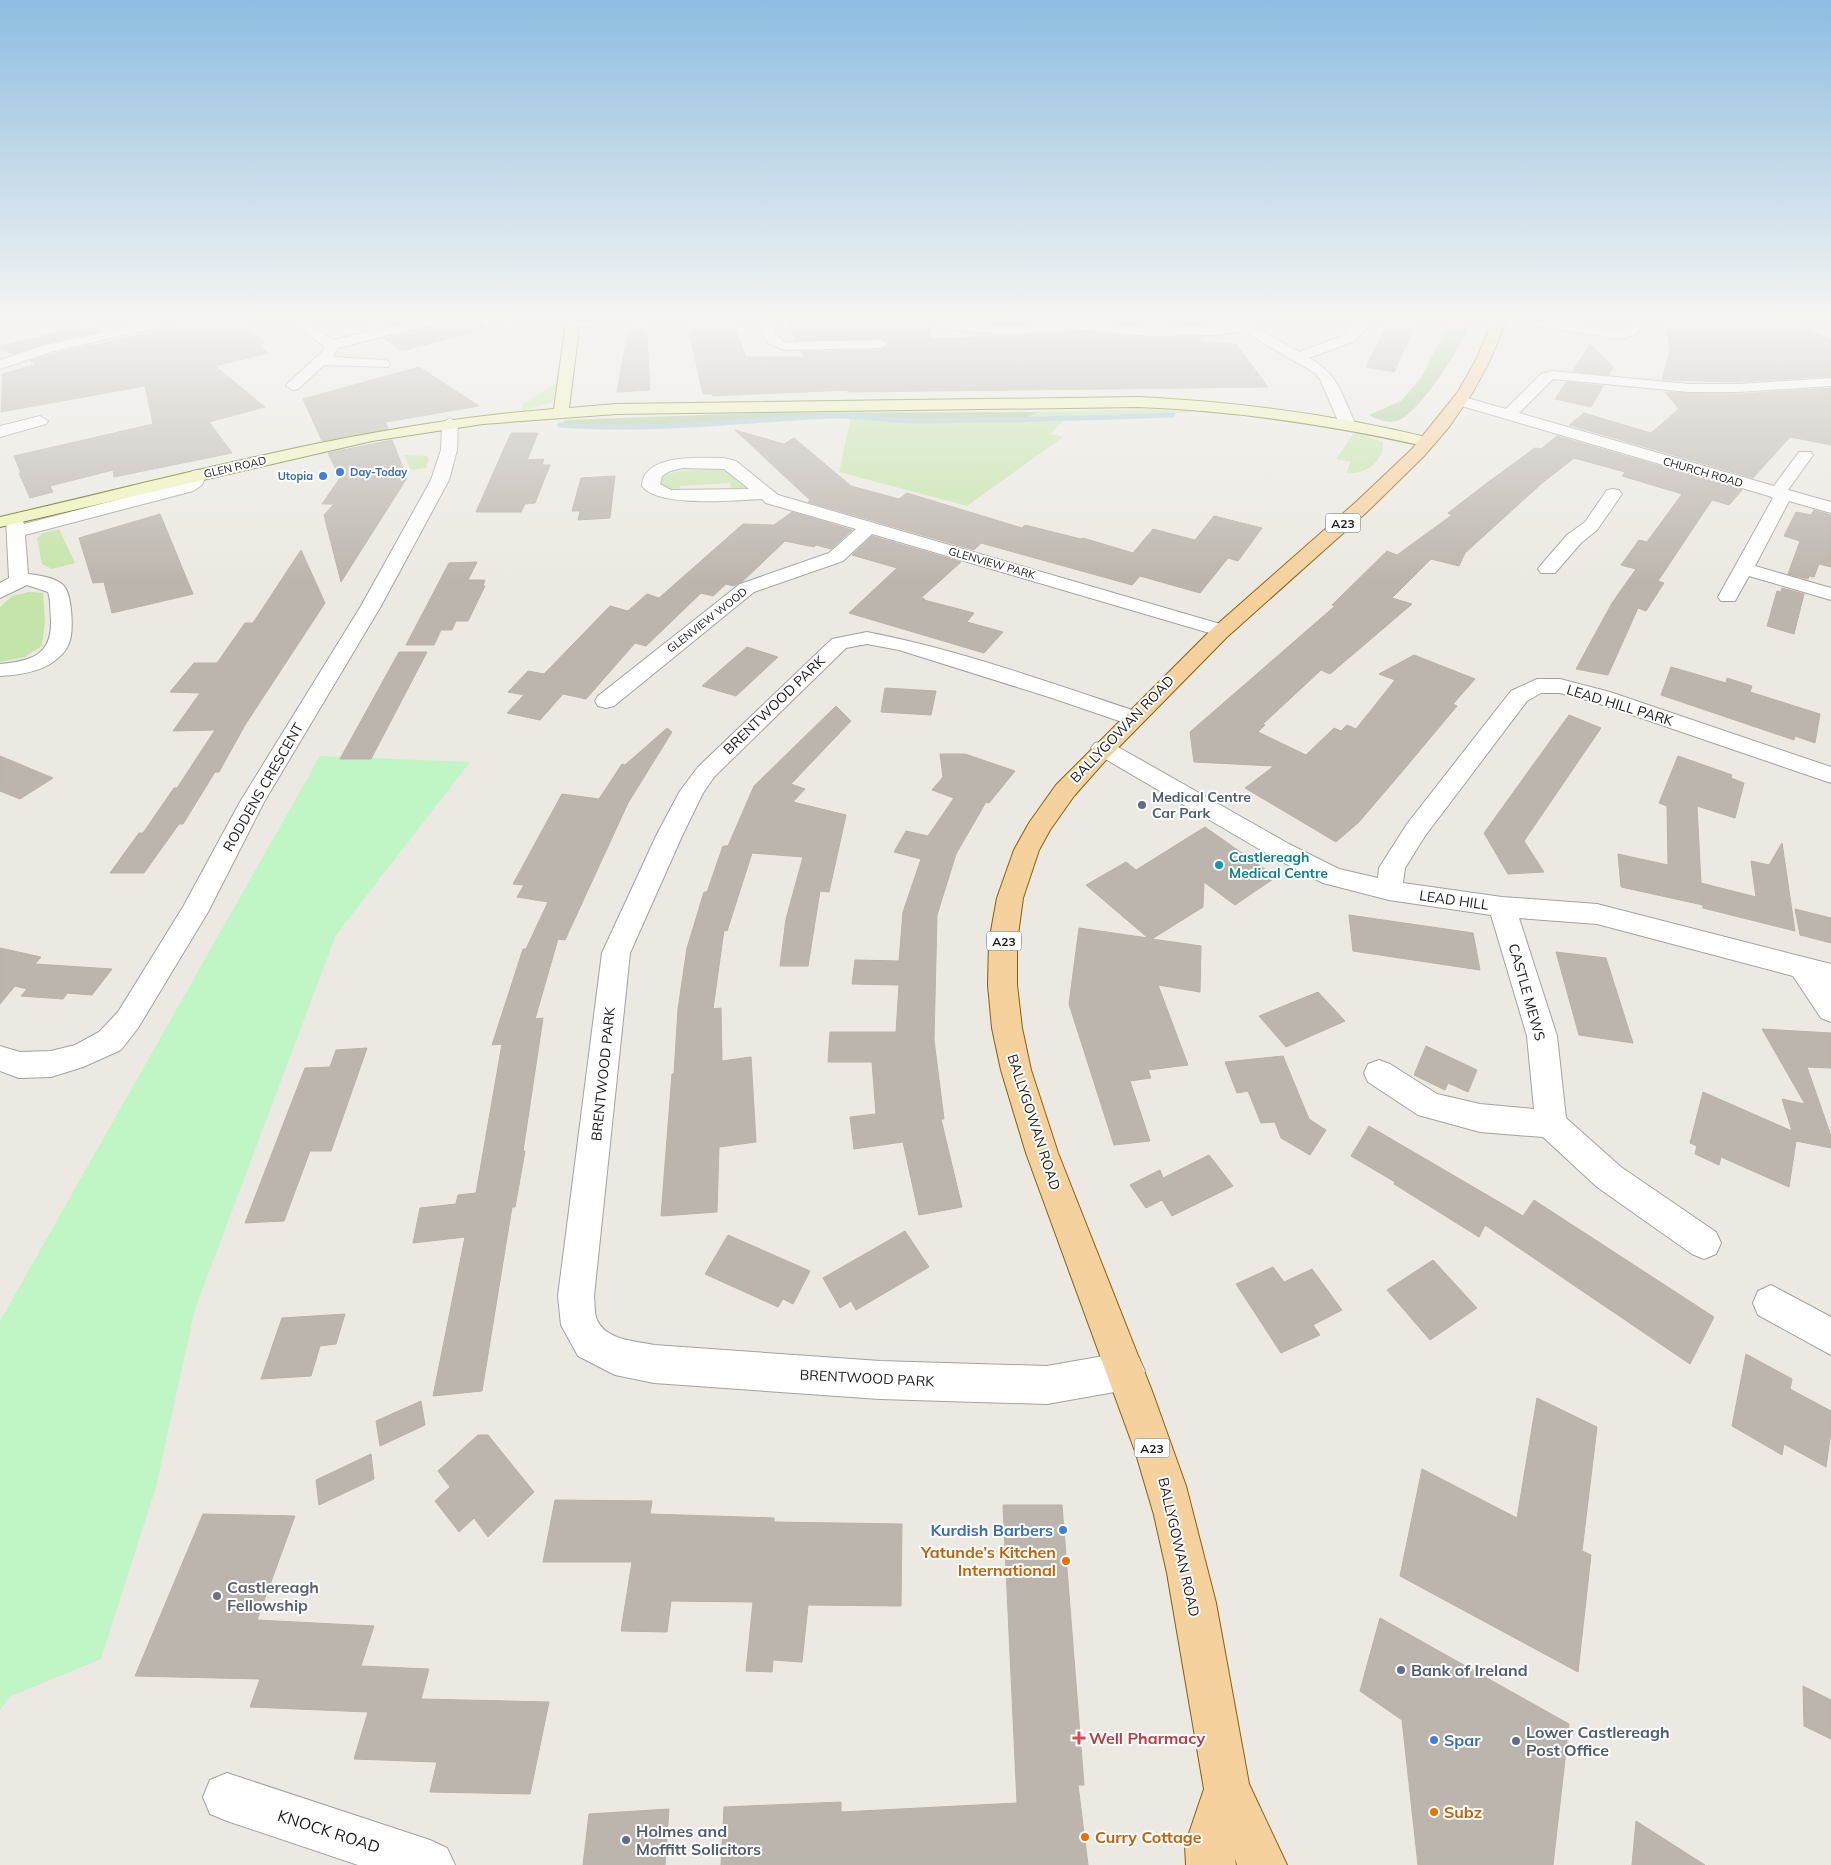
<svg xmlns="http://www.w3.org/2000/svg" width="1831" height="1865" font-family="Mulish,sans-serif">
<rect width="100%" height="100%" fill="#ece9e2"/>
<g fill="#c5e4aa">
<path d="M557 383 553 402 521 411 523 404Z"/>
<path d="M1149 409 1198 412 1063 421 1051 434 1063 437 967 506 839 472 851 417 908 420 1017 421 1041 412Z"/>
<path d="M1354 432 1383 442C1385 461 1364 476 1346 473L1351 462 1336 459Z"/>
<path d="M404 455 426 456 429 458 426 468 411 470Z"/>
<path d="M720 467 745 485V488L731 490 730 483 680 486 679 492 676 493 660 487 658 481 660 476 675 472Z"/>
<path d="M59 529 75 563 52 569 42 564 37 538 43 533Z"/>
<path d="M29 592 43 593 45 622 42 646 25 657 0 662V607L12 596Z"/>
</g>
<g fill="#a6c999">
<path d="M1450 321H1471C1465 342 1419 413 1399 420 1388 424 1379 420 1369 415L1401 401 1421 378Z"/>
<path d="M1040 412 1017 421H912L834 416 668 426 589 427 560 425 565 420 762 413Z"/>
</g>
<path fill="#c0f5c5" d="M320 756 470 762 336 935 195 1309 156 1487 101 1659 9 1697 0 1710V1321Z"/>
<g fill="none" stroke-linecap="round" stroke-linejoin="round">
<path stroke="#a4cbd7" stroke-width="5" d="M560 425C651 432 742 420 832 416 861 415 888 421 915 421 1001 421 1087 418 1173 415"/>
</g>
<g fill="#bcb5ae" stroke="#bdb0a5">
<path d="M207 321H219L222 323 236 321 265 343 258 344 268 353 215 366 265 407 209 422 232 453 114 477 113 470 50 486 53 492 30 498 19 473H21L14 456 153 424 145 386 1 412 3 374 36 364 30 361 52 354Z"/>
<path d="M356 321H406L370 329Z"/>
<path d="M437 321H483L484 329 402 351 384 338 433 326Z"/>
<path d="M630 321H646L650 390 617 392Z"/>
<path d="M786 321H928L930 339 1088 332 1149 338 1201 337 1200 341 1236 344 1268 387 847 392 849 390 712 396V394H703L688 326 733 322 746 357H804L801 352 880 350 889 345 880 338 796 340Z"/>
<path d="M991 321H1073L997 324H993Z"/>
<path d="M1095 321H1205L1204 324 1149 326Z"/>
<path d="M1389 321H1417L1394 372 1366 367Z"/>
<path d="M1665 321H1787L1831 340V376L1739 382 1662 380 1670 351Z"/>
<path d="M94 324 101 331 42 344 13 354 0 349V346Z"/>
<path d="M1590 344 1613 367 1609 375 1573 371Z"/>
<path d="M419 367 479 406 386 422 388 429 322 441 303 399Z"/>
<path d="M1566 382 1603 386 1591 407 1555 399Z"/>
<path d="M1831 388V445L1790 437 1753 478 1569 425 1584 413 1651 433 1679 409 1665 392 1739 394Z"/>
<path d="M735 430 784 444 794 438 851 486 899 499 907 493 1022 528 1025 525 1081 539 1083 538 1133 553 1153 529 1195 540 1214 516 1262 528 1238 561 1228 558 1200 593 1140 576 1132 585 981 543 974 550 808 502 810 500Z"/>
<path d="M511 433H538L527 460 544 459 542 465H550L535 503 525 504 521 512H476Z"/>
<path d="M1557 436 1742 490 1729 505 1712 500 1658 581 1664 583 1646 611 1638 608 1608 675 1576 669 1612 603 1636 569 1621 565 1639 540 1647 542 1682 494 1622 476 1625 472 1574 458 1541 484 1465 553 1459 566 1431 559 1392 598 1412 604 1330 674 1321 670 1263 724 1265 725 1258 732 1306 755 1334 728 1341 731 1347 725 1356 729 1395 680 1379 674 1414 655 1475 679 1453 704 1457 706 1406 767 1359 822 1336 842 1245 788 1274 766 1194 762 1190 732 1335 606 1332 605 1387 551 1397 555 1452 515 1448 513 1487 483 1535 448 1541 449Z"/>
<path d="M392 440 407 478 341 582 324 515 334 504H322L340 478 328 453Z"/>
<path d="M615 476 610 518 578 520 580 511H572L581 478Z"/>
<path d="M1814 510 1831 515V567L1819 564 1814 577 1809 576 1808 579 1788 574 1800 541 1784 536 1796 512 1811 515Z"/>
<path d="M792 512 852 530 831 549 816 545 814 547 785 541 743 581 734 586 726 584 713 596 701 593 646 646 635 643 586 699 563 694 540 720 507 713 524 695 508 692 528 671 544 674 610 606 628 611 647 594 659 598 743 524 774 525Z"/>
<path d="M160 514 193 594 112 613 104 582 93 583 79 538Z"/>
<path d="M872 536 961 562 921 598 925 599 924 600 974 613 967 622 1003 632 984 653 849 613 897 568 852 555Z"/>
<path d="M301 550 325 603 245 725 219 772H215L183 824H179L144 873H110L139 833H143L174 788H177L215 730 173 731 200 693 170 692 194 663H217L245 623H253Z"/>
<path d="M477 562 468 580H485L483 586H485L468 621H456L452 630H441L434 645H406L449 563Z"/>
<path d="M1782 588 1804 594 1794 634 1767 626 1777 591 1781 592Z"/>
<path d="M747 647 778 657 736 696 702 686Z"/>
<path d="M399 652H427L371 759H340Z"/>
<path d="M1671 667 1726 683 1727 678 1752 686 1750 692 1820 714 1815 743 1795 736 1794 740 1661 695Z"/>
<path d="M885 688 936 691 931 715 881 712Z"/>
<path d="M836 706 851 721 791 784 805 789 793 802 846 815 829 892 820 891 808 966H780L786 919 803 857 752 853 727 931 724 930 713 1009 721 1008 722 1061 751 1057 756 1142 719 1147 717 1212 661 1216 672 1074H674L678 1009 687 948 704 892H707L723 846H728L754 786Z"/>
<path d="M1569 715 1601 728 1524 841 1544 872 1508 874 1484 833Z"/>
<path d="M667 728 672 732 628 803 565 940 558 939 535 1019 543 1018 523 1151H525L515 1207H512L482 1391 433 1396 465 1237 413 1243 420 1208 456 1204 458 1195 476 1193 502 1044 492 1045 523 949H526L548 902 517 897 524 885 513 884 562 794 599 799 622 764 625 765Z"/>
<path d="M940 754H965L1015 771 989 803 986 802 956 854 937 915 934 1040 944 1119H941L962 1207 919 1215 903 1142 854 1149 850 1117 876 1114 872 1062H828L830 1032H896L899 985 852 984 855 960 899 961 903 912 921 859 894 852 906 831 928 836 954 798 932 790 943 777Z"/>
<path d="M0 756 53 778 20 799 0 791Z"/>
<path d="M1678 756 1732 775 1731 778 1744 783 1735 818 1697 806 1701 883 1756 897 1751 861 1769 865 1782 843 1795 931 1703 908 1702 896 1703 905 1621 887 1618 854 1668 865 1667 806 1659 803Z"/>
<path d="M1205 827 1276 877 1235 905 1204 882 1203 907 1152 939 1201 946 1200 992 1158 985 1188 1065 1148 1070 1151 1078 1130 1081 1150 1141 1114 1145 1069 1004 1079 928 1148 938 1086 885 1126 862 1136 870Z"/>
<path d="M1795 909 1831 918V943L1800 935Z"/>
<path d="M1349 915 1473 933 1480 970 1353 951Z"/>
<path d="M0 948 41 957 35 964 112 969 92 995 67 993 63 999 21 996 27 989 15 986 0 1004Z"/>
<path d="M1556 952 1606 958 1633 1043 1579 1035Z"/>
<path d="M1318 992 1345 1021 1286 1047 1259 1016Z"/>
<path d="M1762 1029 1831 1033V1068L1807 1067 1831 1136V1148L1796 1141 1789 1187 1721 1157 1719 1165 1695 1154 1697 1146 1690 1143 1703 1092 1792 1131 1782 1099 1805 1104Z"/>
<path d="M1426 1046 1477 1070 1468 1092 1448 1083 1445 1090 1414 1075Z"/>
<path d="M367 1048 331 1151H310L284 1221 245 1223 305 1068 330 1067 336 1050Z"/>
<path d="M1283 1056 1309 1119 1326 1130 1310 1155 1281 1138 1275 1122 1261 1123 1248 1091 1237 1093 1225 1062Z"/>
<path d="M1369 1126 1523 1216 1534 1200 1714 1317 1690 1364 1485 1225 1479 1237 1394 1184 1395 1182 1351 1156Z"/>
<path d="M1209 1155 1233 1186 1172 1216 1162 1200 1146 1208 1130 1185 1160 1170 1163 1178Z"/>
<path d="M905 1231 929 1267 856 1310 851 1301 840 1308 823 1278Z"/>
<path d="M728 1235 810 1271 793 1304 783 1299 778 1307 705 1274Z"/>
<path d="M1433 1260 1477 1308 1430 1340 1387 1290Z"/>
<path d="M1273 1267 1284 1282 1312 1269 1342 1310 1313 1325 1320 1335 1281 1353 1236 1284Z"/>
<path d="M345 1314 336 1344 320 1346 311 1376 261 1379 282 1318Z"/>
<path d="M1746 1354 1792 1379 1790 1389 1831 1411V1431L1826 1467 1784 1444 1782 1455 1732 1426Z"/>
<path d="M1537 1398 1597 1427 1582 1551 1591 1555 1578 1672 1400 1576 1422 1469 1517 1518Z"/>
<path d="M421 1401 425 1425 380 1446 376 1421Z"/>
<path d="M478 1435H488L534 1492 488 1537 474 1518 459 1532 435 1501 450 1487 438 1471Z"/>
<path d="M371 1454 374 1479 319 1505 316 1480Z"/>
<path d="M555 1500 652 1501 650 1514 774 1518V1522L902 1524 901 1606 808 1605 802 1662 773 1660 772 1672 746 1671 753 1602 671 1601 667 1632 621 1631 632 1562H543Z"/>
<path d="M1003 1505H1062L1084 1785H1078L1088 1865H721L724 1807 841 1802V1812L1017 1803Z"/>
<path d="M203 1514 295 1516 257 1620 374 1626 361 1666 429 1669 421 1699 549 1702 530 1794 430 1792 437 1762 354 1759 368 1712 250 1707 260 1679 135 1676Z"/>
<path d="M1380 1618 1569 1724 1553 1865H1418L1402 1720 1360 1691Z"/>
<path d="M1803 1686 1831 1700V1739L1804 1726Z"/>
<path d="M669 1809 665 1865H583L589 1814Z"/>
<path d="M1636 1821 1705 1865H1632Z"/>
</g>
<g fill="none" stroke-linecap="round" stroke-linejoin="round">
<g stroke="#a2a2a2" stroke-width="2">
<g id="street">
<path d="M151 321H174L172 324 51 352 0 369V360L42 346Z"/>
<path d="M290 321H305L333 340 413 321H435L433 324 338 348 333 357 383 360 388 361 390 364 388 367 324 365 298 389 293 390 286 386 288 383 323 351 324 346Z"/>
<path d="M567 321H620L613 325 572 327 567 326Z"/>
<path d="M756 321H770L776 335 785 342 880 340 887 344 880 348 784 350 768 343Z"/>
<path d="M940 321 997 326 1088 322 1149 328 1233 325 1230 321H1245L1299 352 1345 335 1358 321H1372L1355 341 1309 358C1339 375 1341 393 1355 423L1347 428 1339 423 1320 379 1315 373 1243 331 1217 335 1149 336 1088 330 997 334 935 328 933 325 935 322Z"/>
<path d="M1525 321H1556L1619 331 1625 329 1632 321H1646L1635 335 1619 339 1532 325Z"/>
<path d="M1816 321H1831V327L1818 324Z"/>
<path d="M1552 371 1689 384H1739L1831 378V386L1739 392H1689L1553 379 1519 413 1774 486 1799 452H1811L1813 455 1788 490 1831 502V513L1789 501 1755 566 1831 588V600L1749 576 1735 601H1721L1718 597 1773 498 1769 496 1455 404 1452 401 1460 396 1506 409 1541 374Z"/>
<path d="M40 416 48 421 46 424 0 437V426Z"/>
<path d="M450 418 458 423 457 450 449 480 381 606 264 802 208 912 138 1028 121 1050 83 1067 51 1077 19 1078 0 1071V1046L20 1052 51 1051 75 1045 99 1032 118 1012 183 907 240 802 361 606 431 480 441 450 442 423Z"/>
<path d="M723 458 736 461 778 495 1227 626 1230 630 1227 634 1220 636 1213 634 872 534 843 561 754 592 614 706 606 708 598 706 595 701 598 696 740 584 829 553 856 529 766 503 762 499C735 500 658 508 642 486 643 453 701 458 723 458ZM683 468 724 469 749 489 671 490 660 484 662 476 670 471Z"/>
<path d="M198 470 204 471 206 475 202 485 193 491 25 535 28 574C39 575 57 578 64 586 72 595 74 632 69 643 67 649 63 654 58 658 43 672 19 675 0 676V664C32 661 52 655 51 620 50 611 51 600 48 592L27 585 0 598V583L9 578 6 519 9 515H21L24 524 181 483 188 478 192 471Z"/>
<path d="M1613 489 1619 490 1622 494 1597 530 1581 543 1555 573H1541L1538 569 1541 565 1567 535 1585 522 1607 490Z"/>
<path d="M867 632C960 650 1051 683 1141 713L1144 718 1141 723 1133 725 1125 723 1052 698 899 650 867 644 846 648 714 777 703 793 683 834 630 953 594 1296C595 1303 594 1313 597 1320 606 1340 635 1341 654 1345L880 1361 1047 1366 1126 1352 1139 1358 1145 1371 1139 1384 1126 1390 1047 1404 880 1399 654 1383 615 1375 578 1356 561 1325 558 1296 602 953 657 834 680 791 698 767 832 639Z"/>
<path d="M1537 679H1560L1610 692 1831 767V783L1594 702 1560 693H1541L1527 701 1425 836 1405 868 1403 883 1502 897 1597 904 1831 964V1022L1821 1018 1793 976 1597 924 1519 918 1557 1036 1566 1118 1621 1167 1716 1232 1721 1243 1716 1254 1704 1259 1692 1254 1597 1187 1543 1137 1480 1132 1418 1115 1368 1082 1364 1073 1368 1064 1379 1060 1390 1064 1437 1094 1480 1104 1534 1109 1527 1036 1491 915 1389 900 1323 883 1271 856 1095 753 1091 748 1095 743 1103 741 1111 743 1289 844 1339 869 1378 878 1379 868 1407 824 1511 691Z"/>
<path d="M1771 1285 1831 1317V1355L1758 1315 1753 1303 1758 1291Z"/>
<path d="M227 1773 430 1840 447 1848 455 1865H358L227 1821 210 1814 203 1797 210 1780Z"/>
</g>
</g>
<g stroke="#5d690c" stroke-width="2">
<path id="secondary" d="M566 321H580L569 408 616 404 1139 397C1238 402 1337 415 1434 439L1436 442 1428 447C1332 425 1237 411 1139 407L616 414 483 424 372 441 0 527V517C183 475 366 423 554 409Z"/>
</g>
<g stroke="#88610a" stroke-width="2">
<path id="primary" d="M1492 321H1506L1491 358 1473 392 1449 427 1424 456 1369 510 1227 637 1106 760 1074 796 1050 830 1039 850 1023 898 1017 942V985L1022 1028 1031 1070 1058 1153 1152 1391 1186 1486 1216 1603 1249 1784 1287 1865H1237L1235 1858 1236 1865H1186L1185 1845 1204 1789 1167 1573 1154 1515 1136 1454 1026 1153 1001 1070 992 1028 988 985 989 942 997 898 1014 850 1029 823 1056 785 1213 628 1356 502 1412 449 1458 392 1477 358Z"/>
</g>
<use href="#street" fill="#fff" fill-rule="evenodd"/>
<use href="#secondary" fill="#f0f4b8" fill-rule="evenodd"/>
<use href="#primary" fill="#f5d19e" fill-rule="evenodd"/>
</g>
<linearGradient id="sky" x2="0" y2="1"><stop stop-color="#8dbde1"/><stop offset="0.55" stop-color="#f6f5f2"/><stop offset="1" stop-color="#f6f5f2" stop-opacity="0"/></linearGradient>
<rect width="1831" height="582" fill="url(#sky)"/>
<g fill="#3f7fe0" stroke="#fff" stroke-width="2">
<circle cx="340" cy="472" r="5"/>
<circle cx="323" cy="476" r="5"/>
<circle cx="1063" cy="1530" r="5"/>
<circle cx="1434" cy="1740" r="5"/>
</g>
<g fill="#5c6f8a" stroke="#fff" stroke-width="2">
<circle cx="1142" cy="805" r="5"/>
<circle cx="1401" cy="1670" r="5"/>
<circle cx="1516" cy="1741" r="5"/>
<circle cx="626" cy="1840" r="5"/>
</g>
<circle fill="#0f9aa8" stroke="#fff" stroke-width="2" cx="1219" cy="865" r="5"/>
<g fill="#e8710a" stroke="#fff" stroke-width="2">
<circle cx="1066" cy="1561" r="5"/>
<circle cx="1434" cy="1812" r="5"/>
<circle cx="1085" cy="1837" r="5"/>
</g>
<circle fill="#6b7280" stroke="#fff" stroke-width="2" cx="217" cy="1596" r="5"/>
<path fill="#e0444e" stroke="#fff" stroke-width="2" d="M1076.5 1730.5h5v5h5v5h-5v5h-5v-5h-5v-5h5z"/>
<g text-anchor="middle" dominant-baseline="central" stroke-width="4" stroke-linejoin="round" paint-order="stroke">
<g font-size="11" fill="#1b1b1b" stroke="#fff">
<text transform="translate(235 467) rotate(-13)">GLEN ROAD</text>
<text transform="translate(1703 472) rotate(16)">CHURCH ROAD</text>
<text transform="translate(992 563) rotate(16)">GLENVIEW PARK</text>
<text transform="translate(707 620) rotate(-38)">GLENVIEW WOOD</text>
</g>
<g font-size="11" font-weight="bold" fill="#366cbe" stroke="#fff" text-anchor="start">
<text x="350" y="472">Day-Today</text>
<text x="313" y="476" text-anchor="end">Utopia</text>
</g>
<g fill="#fff" stroke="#5f5f5f" stroke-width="1">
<rect x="1325.5" y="513.5" width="35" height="19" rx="4"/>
<rect x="986.5" y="931.5" width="35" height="19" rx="4"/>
<rect x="1134.5" y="1438.5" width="35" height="19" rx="4"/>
</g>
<g font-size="12" font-weight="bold" fill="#1b1b1b">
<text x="1343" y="523">A23</text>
<text x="1004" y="941">A23</text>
<text x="1152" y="1448">A23</text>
</g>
<g font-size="14" fill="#1b1b1b" stroke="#fff">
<text transform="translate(774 705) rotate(-44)">BRENTWOOD PARK</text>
<text transform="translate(1620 705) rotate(17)">LEAD HILL PARK</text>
<text transform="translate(1122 729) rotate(-46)">BALLYGOWAN ROAD</text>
<text transform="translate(263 787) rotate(-60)">RODDENS CRESCENT</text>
<text transform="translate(1454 900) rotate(8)">LEAD HILL</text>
<text transform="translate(1527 992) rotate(74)">CASTLE MEWS</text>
<text transform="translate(603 1074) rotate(-84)">BRENTWOOD PARK</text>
<text transform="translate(1034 1122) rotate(72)">BALLYGOWAN ROAD</text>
<text transform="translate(867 1378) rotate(3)">BRENTWOOD PARK</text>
<text transform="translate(1179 1547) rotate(77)">BALLYGOWAN ROAD</text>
</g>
<g font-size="14" font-weight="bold" fill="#4e5e75" stroke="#fff" text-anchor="start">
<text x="1152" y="797">Medical Centre<tspan x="1152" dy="16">Car Park</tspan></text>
</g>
<g font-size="14" font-weight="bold" fill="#0d838f" stroke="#fff" text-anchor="start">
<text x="1229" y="857">Castlereagh<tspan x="1229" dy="16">Medical Centre</tspan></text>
</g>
<g font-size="16" font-weight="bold" fill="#366cbe" stroke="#fff" text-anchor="end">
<text x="1053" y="1530">Kurdish Barbers</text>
<text x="1444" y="1740" text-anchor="start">Spar</text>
</g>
<g font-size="16" font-weight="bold" fill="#c56008" stroke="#fff" text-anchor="start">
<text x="1056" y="1552" text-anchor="end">Yatunde’s Kitchen<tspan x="1056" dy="18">International</tspan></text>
<text x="1444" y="1812">Subz</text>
<text x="1095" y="1837">Curry Cottage</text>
</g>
<g font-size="16" font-weight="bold" fill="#5b616d" stroke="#fff" text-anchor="start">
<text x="227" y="1587">Castlereagh<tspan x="227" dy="18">Fellowship</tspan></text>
</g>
<g font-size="16" font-weight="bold" fill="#4e5e75" stroke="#fff" text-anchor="start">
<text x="1411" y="1670">Bank of Ireland</text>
<text x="1526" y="1732">Lower Castlereagh<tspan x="1526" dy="18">Post Office</tspan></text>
<text x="636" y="1831">Holmes and<tspan x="636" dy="18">Moffitt Solicitors</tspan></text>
</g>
<g font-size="16" font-weight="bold" fill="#be3a42" stroke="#fff" text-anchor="start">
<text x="1089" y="1738">Well Pharmacy</text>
</g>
<g font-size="16" fill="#1b1b1b" stroke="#fff">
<text transform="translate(329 1831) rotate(18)">KNOCK ROAD</text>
</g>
</g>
</svg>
